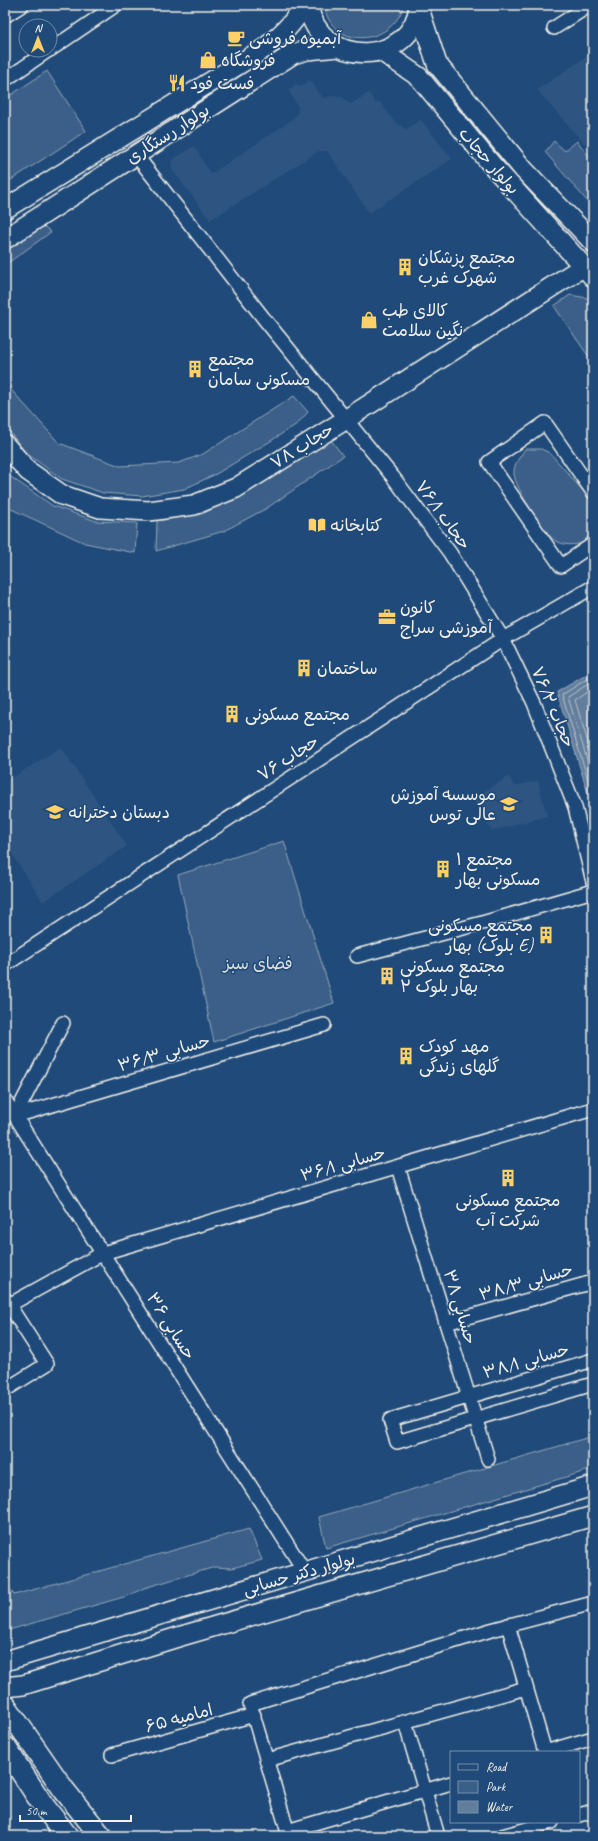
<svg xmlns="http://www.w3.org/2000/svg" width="598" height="1841" font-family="Caveat,'Playpen Sans Arabic',sans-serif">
<rect width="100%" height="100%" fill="#1f4a7a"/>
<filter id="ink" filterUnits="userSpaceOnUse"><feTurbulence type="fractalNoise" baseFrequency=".025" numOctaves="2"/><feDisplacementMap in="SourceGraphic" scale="8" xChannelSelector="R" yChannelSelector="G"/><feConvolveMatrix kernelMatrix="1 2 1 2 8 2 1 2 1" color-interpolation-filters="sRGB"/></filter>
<g filter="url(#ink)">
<g fill="#2d5581">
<path d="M593 52V154L537 90Z"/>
<path d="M310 80 323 98 331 96 342 97 350 104 369 93 376 103 380 102 395 122 406 129 421 120 452 159 369 213 327 151H319L210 220 171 168 172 160 194 146 211 174 290 121 298 113 297 109 299 108 288 90 296 84 300 87Z"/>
<path d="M61 747 127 846 43 902 5 843V782Z"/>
<path d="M509 776 514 786 538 781 547 816 492 831 472 799Z"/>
</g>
<g fill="#3a5f88" stroke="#97a8b8">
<path d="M324 5H404C392 47 331 50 324 5Z"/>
<path d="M47 71 86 131 5 184V99Z"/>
<path d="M554 141 565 151 577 141 593 161V208L545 152Z"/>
<path d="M41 224 51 232 5 265V248Z"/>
<path d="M570 295 593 299V363L554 306Z"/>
<path d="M5 383 59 443 120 466 179 463 203 454 294 396 308 412 297 424 269 442 216 474 184 489 142 496 103 493 62 479 26 453 5 426Z"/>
<path d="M331 440 343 456 267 508 224 531 156 551 157 521 204 513 261 484Z"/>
<path d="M525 449H541L550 453 591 500 593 529 583 543C573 545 565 546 556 541 545 536 515 487 514 474 513 465 520 457 525 449Z"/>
<path d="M5 473 53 506 96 521 137 523 135 553 85 543 7 507 5 504Z"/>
<path d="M284 841 334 1003 214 1042 178 875Z"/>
<path d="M593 1436V1469L326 1548 319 1517Z"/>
<path d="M249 1529 262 1560 232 1568 215 1567 144 1588 127 1596 9 1630H5V1581L14 1595Z"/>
</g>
<path fill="#627e9d" stroke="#9cacbb" d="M593 671V810L557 692Z"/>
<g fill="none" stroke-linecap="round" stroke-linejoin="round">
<g stroke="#bac3ca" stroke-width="1">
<path d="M593 675 562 695 593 796"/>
<path d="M593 681 568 697 593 779"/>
<path d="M593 688 575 700 593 759"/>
</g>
<g stroke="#f4f1e8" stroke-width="16">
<g id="street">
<path d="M5 16 22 5"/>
<path d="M554 28 590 5"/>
<path d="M50 50 116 5"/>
<path d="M5 80 49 50"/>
<path d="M136 155 265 320 393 477 450 553 503 639 534 703 575 807 593 882"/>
<path d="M593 492 545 423 489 462 561 566 593 544"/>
<path d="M357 956 482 923 593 891"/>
<path d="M5 965 503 639 593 587"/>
<path d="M5 1100 305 1572"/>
<path d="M15 1116 324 1025"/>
<path d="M15 1116 63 1023"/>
<path d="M398 1167 488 1459"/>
<path d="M9 1305 103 1253 593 1109"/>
<path d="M446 1323 593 1282"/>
<path d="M593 1360 390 1420 397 1442 593 1384"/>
<path d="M5 1390 47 1364 5 1299"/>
<path d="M508 1625 545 1752 593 1738"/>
<path d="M405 1722 438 1836"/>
<path d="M112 1755 254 1715"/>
<path d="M267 1760 526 1688"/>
<path d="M579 1815 593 1811"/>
<path d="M287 1831 451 1783"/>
<path d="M289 1836 250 1704 491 1630 593 1603"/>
<path d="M502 1836 552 1822"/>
</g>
</g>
<g stroke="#f4f1e8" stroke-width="22">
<g id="secondary">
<path d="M308 5C320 72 414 65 419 5"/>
<path d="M419 9 437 64 524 170 593 242"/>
<path d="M381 51 419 77 492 165 593 277"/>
<path d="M5 209 265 48C281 35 294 23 304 5"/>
<path d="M5 239 293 54 307 50 338 47"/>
<path d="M5 445 28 471 62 495 100 508 149 511 194 505 236 488 345 420 584 266"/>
<path d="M5 1661 593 1486"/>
<path d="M5 1687 23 1685 178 1637 593 1516"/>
</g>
</g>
<g stroke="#f4f1e8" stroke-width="24">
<g id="primary">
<path d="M5 1705 64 1790 101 1836"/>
<path d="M5 1747 43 1805 67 1836"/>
</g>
</g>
<use href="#street" stroke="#1f4a7a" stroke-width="13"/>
<use href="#secondary" stroke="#1f4a7a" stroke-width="19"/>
<use href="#primary" stroke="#1f4a7a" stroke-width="21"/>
</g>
</g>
<defs>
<g id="cafe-bare" transform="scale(1.38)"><path d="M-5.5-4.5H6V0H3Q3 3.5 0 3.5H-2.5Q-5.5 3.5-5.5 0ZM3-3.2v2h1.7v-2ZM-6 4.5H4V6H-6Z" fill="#ffd166" stroke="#1f4a7a" stroke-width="2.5" paint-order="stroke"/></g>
<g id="shop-bare" transform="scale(1.38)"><path d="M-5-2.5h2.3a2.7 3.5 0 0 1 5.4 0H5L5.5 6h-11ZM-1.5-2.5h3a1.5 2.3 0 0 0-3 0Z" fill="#ffd166" stroke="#1f4a7a" stroke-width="2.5" paint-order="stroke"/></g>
<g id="restaurant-bare" transform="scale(1.38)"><path d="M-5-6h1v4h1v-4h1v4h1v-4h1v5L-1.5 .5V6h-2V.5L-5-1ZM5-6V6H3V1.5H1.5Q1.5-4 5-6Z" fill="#ffd166" stroke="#1f4a7a" stroke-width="2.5" paint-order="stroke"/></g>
<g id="building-bare" transform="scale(1.38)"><path d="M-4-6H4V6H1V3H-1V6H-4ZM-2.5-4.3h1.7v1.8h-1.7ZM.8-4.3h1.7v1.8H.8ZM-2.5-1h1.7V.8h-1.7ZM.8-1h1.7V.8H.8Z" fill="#ffd166" stroke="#1f4a7a" stroke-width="2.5" paint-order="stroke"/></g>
<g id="library-bare" transform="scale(1.38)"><path d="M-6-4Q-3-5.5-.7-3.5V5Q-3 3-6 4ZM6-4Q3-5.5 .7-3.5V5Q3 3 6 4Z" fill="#ffd166" stroke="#1f4a7a" stroke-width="2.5" paint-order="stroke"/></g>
<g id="office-bare" transform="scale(1.38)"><path d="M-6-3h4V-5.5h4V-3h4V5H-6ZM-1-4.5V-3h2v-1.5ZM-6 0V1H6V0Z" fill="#ffd166" stroke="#1f4a7a" stroke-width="2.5" paint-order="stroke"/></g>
<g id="university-bare" transform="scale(1.38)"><path d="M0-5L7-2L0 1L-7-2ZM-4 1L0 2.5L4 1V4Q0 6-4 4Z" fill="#ffd166" stroke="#1f4a7a" stroke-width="2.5" paint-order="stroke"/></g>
<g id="school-bare" transform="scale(1.38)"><path d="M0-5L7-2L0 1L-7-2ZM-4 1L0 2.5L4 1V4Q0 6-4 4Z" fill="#ffd166" stroke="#1f4a7a" stroke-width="2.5" paint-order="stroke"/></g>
</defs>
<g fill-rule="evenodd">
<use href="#cafe-bare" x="236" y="38"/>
<use href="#shop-bare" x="208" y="60"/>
<use href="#restaurant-bare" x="177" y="83"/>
<use href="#building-bare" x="405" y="267"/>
<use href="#shop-bare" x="369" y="320"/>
<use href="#building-bare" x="195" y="369"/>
<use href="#library-bare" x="317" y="525"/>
<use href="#office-bare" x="387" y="617"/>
<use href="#building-bare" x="304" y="668"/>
<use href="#building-bare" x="232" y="714"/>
<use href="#university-bare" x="509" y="804"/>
<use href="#school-bare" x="55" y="812"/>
<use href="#building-bare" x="443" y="869"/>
<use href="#building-bare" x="546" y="935"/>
<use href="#building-bare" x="387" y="976"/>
<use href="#building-bare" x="406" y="1056"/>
<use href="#building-bare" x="508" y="1178"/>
</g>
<g text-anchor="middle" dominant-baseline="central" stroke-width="3" stroke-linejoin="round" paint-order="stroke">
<g font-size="17" fill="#f4f1e8" stroke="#1f4a7a" text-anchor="start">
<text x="249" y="38">آبمیوه فروشی</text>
<text x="221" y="60">فروشگاه</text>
<text x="190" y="83">فست فود</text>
<text x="418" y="257">مجتمع پزشکان<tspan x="418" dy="20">شهرک غرب</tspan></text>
<text x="382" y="310">کالای طب<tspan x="382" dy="20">نگین سلامت</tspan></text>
<text x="208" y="359">مجتمع<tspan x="208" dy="20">مسکونی سامان</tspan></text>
<text x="330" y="525">کتابخانه</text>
<text x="400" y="607">کانون<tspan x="400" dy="20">آموزشی سراج</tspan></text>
<text x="317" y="668">ساختمان</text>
<text x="245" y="714">مجتمع مسکونی</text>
<text x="496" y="794" text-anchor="end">موسسه آموزش<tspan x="496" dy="20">عالی توس</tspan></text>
<text x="68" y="812">دبستان دخترانه</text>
<text x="456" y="859">۱ مجتمع<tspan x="456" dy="20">مسکونی بهار</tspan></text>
<text x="533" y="925" text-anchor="end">مجتمع مسکونی<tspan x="533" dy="20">بهار (بلوک E)</tspan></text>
<text x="400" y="966">مجتمع مسکونی<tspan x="400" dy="20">بهار بلوک ۲</tspan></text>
<text x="419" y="1046">مهد کودک<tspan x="419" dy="20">گلهای زندگی</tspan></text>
<text x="508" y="1200" text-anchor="middle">مجتمع مسکونی<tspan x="508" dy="20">شرکت آب</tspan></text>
</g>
<g font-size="17" fill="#f4f1e8" stroke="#1f4a7a">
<text transform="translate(168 134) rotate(-33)">بولوار رستگاری</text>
<text transform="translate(489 161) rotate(49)">بولوار حجاب</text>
<text transform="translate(302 446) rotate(-32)">حجاب ۷۸</text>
<text transform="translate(443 515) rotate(54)">حجاب ۷۶/۱</text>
<text transform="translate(553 707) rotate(67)">حجاب ۷۶/۲</text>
<text transform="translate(288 758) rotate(-33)">حجاب ۷۶</text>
<text transform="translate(164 1053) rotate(-16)">حسابی ۳۶/۳</text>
<text transform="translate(343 1164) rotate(-16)">حسابی ۳۶/۱</text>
<text transform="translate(526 1282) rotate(-16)">حسابی ۳۸/۳</text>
<text transform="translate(460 1307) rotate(73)">حسابی ۳۸</text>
<text transform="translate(171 1326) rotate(58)">حسابی ۳۶</text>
<text transform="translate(526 1361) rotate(-16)">حسابی ۳۸/۱</text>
<text transform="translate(299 1574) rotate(-16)">بولوار دکتر حسابی</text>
<text transform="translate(179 1718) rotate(-15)">امامیه ۶۵</text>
</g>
<g font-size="17" fill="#e1e2de" stroke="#1f4a7a">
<text x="258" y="963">فضای سبز</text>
</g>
</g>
<rect width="598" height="1841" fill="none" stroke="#1f4a7a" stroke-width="20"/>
<rect x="10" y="10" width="578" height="1821" fill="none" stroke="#f4f1e8" stroke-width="1.5" filter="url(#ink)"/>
<rect x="450" y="1751" width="130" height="72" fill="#1f4a7a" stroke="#748da6"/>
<rect x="458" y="1764" width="20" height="6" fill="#1f4a7a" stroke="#748da6"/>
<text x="486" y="1771" font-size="12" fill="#f4f1e8">Road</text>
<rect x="458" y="1781" width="20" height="12" fill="#3a5f88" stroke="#748da6"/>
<text x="486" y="1791" font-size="12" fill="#f4f1e8">Park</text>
<rect x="458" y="1801" width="20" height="12" fill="#627e9d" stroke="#748da6"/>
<text x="486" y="1811" font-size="12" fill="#f4f1e8">Water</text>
<g transform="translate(38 38)"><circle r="19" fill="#1f4a7a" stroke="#748da6"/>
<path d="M0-3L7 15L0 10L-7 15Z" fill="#ffd166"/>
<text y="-6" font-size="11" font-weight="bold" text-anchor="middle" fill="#f4f1e8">N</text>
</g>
<path d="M20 1815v6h111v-6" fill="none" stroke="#f4f1e8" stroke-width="2"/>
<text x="26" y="1815" font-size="12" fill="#f4f1e8" stroke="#1f4a7a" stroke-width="3" paint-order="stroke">50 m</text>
</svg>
